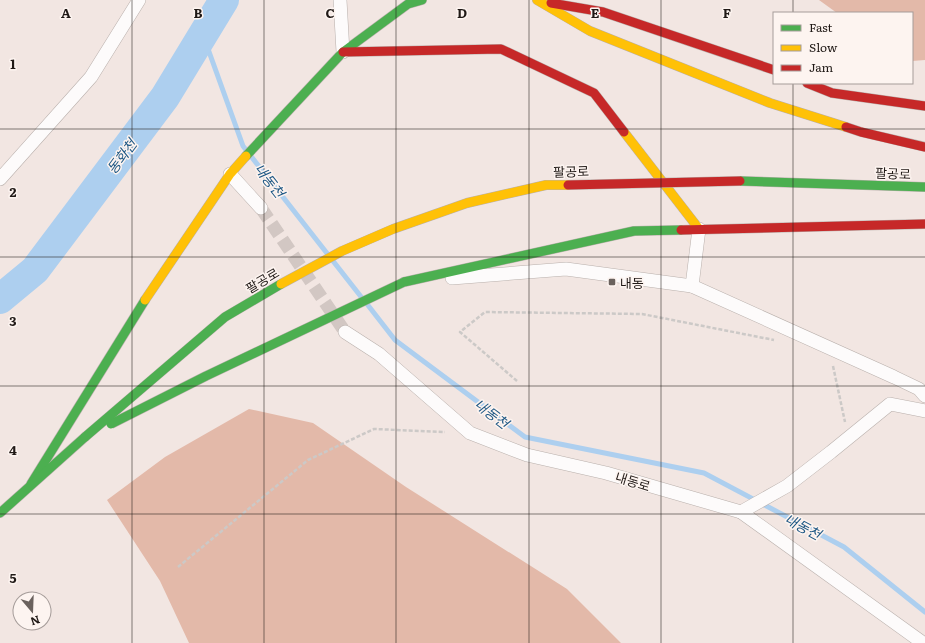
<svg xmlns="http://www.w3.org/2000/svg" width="925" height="643" font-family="Literata,'Noto Sans KR',serif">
<rect width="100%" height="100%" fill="#f2e6e2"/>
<g fill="#e3b9a9">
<path d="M819 0H925V60L912 61V13H837Z"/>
<path d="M249 409 313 423 406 487 567 589 621 643H189L160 581 107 500 165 457Z"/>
</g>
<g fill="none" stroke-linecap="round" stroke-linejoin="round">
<g stroke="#adcfef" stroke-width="5">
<path d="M203 35 243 146 362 298"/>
<path d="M367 304 395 340 525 437 704 473 844 547 925 612"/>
</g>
<path stroke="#adcfef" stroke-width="30" d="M0 299 35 270 165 97 224 0"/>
<path stroke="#d2c7c3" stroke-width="13" stroke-dasharray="13 6" stroke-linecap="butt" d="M261 208 345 332"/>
<g stroke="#b9b0ac" stroke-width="14">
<g id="street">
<path d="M340 0 343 52"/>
<path d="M230 174 261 208"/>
<path d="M0 179 91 77 139 0"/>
<path d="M699 229 692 286 894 377 919 389 925 396"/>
<path d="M452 278 566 269 692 286"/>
<path d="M345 332 379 354 470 433 527 455 606 473 741 512 923 643"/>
<path d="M741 512 787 486 831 452 890 404 925 411"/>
</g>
</g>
<g stroke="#b9b0ac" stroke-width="10">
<g id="fast">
<path d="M246 156 343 52 408 4 422 0"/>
<path d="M740 181 925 187"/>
<path d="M404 282 634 231 681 230"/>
<path d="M31 484 145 300"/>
<path d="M0 513 85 437"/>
</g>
</g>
<g stroke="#b9b0ac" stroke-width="10">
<g id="slow">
<path d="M537 0 590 31 770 103 846 127"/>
<path d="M624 132 699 229"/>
<path d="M145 300 230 174 246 156"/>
</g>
</g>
<g stroke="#b9b0ac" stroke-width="10">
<g id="jam">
<path d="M551 3 603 12 774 70"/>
<path d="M343 52 501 49 594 93 624 132"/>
<path d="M807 83 832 93 925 106"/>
<path d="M846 127 861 132 925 147"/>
<path d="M681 230 925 224"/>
</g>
</g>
<g stroke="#ccc9c7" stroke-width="2.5" stroke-dasharray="4 2" stroke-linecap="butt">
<path d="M833 366 845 422"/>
<path d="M517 381 460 332 485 312 642 314 774 340"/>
<path d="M178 567 308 460 374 429 445 432"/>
</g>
<use href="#street" stroke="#fdfbfb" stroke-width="13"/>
<use href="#fast" stroke="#4caf50" stroke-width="9"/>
<use href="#slow" stroke="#ffc107" stroke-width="9"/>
<use href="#jam" stroke="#c62828" stroke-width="9"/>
<g stroke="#b9b0ac" stroke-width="10" stroke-linecap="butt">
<g id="fast-bridge">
<path d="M111 424 206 376 404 282"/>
<path d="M85 437 225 317 281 284"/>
</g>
</g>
<g stroke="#b9b0ac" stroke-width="10" stroke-linecap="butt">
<path id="slow-bridge" d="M281 284 342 251 393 229 467 203 546 185H568"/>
</g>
<g stroke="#b9b0ac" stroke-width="10" stroke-linecap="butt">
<path id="jam-bridge" d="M568 185 740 181"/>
</g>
<use href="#fast-bridge" stroke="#4caf50" stroke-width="9"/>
<use href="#slow-bridge" stroke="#ffc107" stroke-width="9"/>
<use href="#jam-bridge" stroke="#c62828" stroke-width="9"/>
</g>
<path fill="none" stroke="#201916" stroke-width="1" stroke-opacity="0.55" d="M132 0V643M264 0V643M396 0V643M529 0V643M661 0V643M793 0V13M793 83V643M0 129H925M0 257H925M0 386H925M0 514H925"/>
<rect fill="#6a615d" stroke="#fdf4f0" stroke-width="1.5" x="608" y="278" width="8" height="8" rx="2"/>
<g text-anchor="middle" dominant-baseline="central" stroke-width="3" stroke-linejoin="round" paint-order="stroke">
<g font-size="13" fill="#201916" stroke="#fdf4f0">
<text transform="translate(571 171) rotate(-2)">팔공로</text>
<text transform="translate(893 173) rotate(2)">팔공로</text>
<text transform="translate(262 280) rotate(-31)">팔공로</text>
<text transform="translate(633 481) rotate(17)">내동로</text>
</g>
<g font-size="13" fill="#201916" stroke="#fdf4f0" text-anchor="start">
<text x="620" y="282">내동</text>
</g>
<g font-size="14" font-style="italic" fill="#1d5784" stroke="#fdf4f0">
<text transform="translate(121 156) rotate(-53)">동화천</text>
<text transform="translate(270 180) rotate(52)">내동천</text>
<text transform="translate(492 413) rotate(37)">내동천</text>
<text transform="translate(803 526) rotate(28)">내동천</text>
</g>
</g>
<g font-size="13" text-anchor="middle" font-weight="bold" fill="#201916" stroke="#fdf4f0" stroke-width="3" stroke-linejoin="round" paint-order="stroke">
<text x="66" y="18">A</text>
<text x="198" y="18">B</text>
<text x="330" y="18">C</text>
<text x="462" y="18">D</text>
<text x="595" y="18">E</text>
<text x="727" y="18">F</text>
<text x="13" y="69">1</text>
<text x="13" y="197">2</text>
<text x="13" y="326">3</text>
<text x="13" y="455">4</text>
<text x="13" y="583">5</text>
</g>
<rect x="773" y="12" width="140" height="72" fill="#fdf4f0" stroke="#a59c99"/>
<rect x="781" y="25" width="20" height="6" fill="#4caf50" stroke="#a59c99"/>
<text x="809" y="32" font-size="12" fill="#201916">Fast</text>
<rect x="781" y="45" width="20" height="6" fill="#ffc107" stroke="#a59c99"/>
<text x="809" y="52" font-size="12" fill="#201916">Slow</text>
<rect x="781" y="65" width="20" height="6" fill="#c62828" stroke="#a59c99"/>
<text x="809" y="72" font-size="12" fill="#201916">Jam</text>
<g transform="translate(32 611) rotate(161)"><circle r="19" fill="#fdf4f0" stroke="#a59c99"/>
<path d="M0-3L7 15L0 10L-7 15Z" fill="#6a615d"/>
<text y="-6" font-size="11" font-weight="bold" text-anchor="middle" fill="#201916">N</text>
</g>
</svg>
